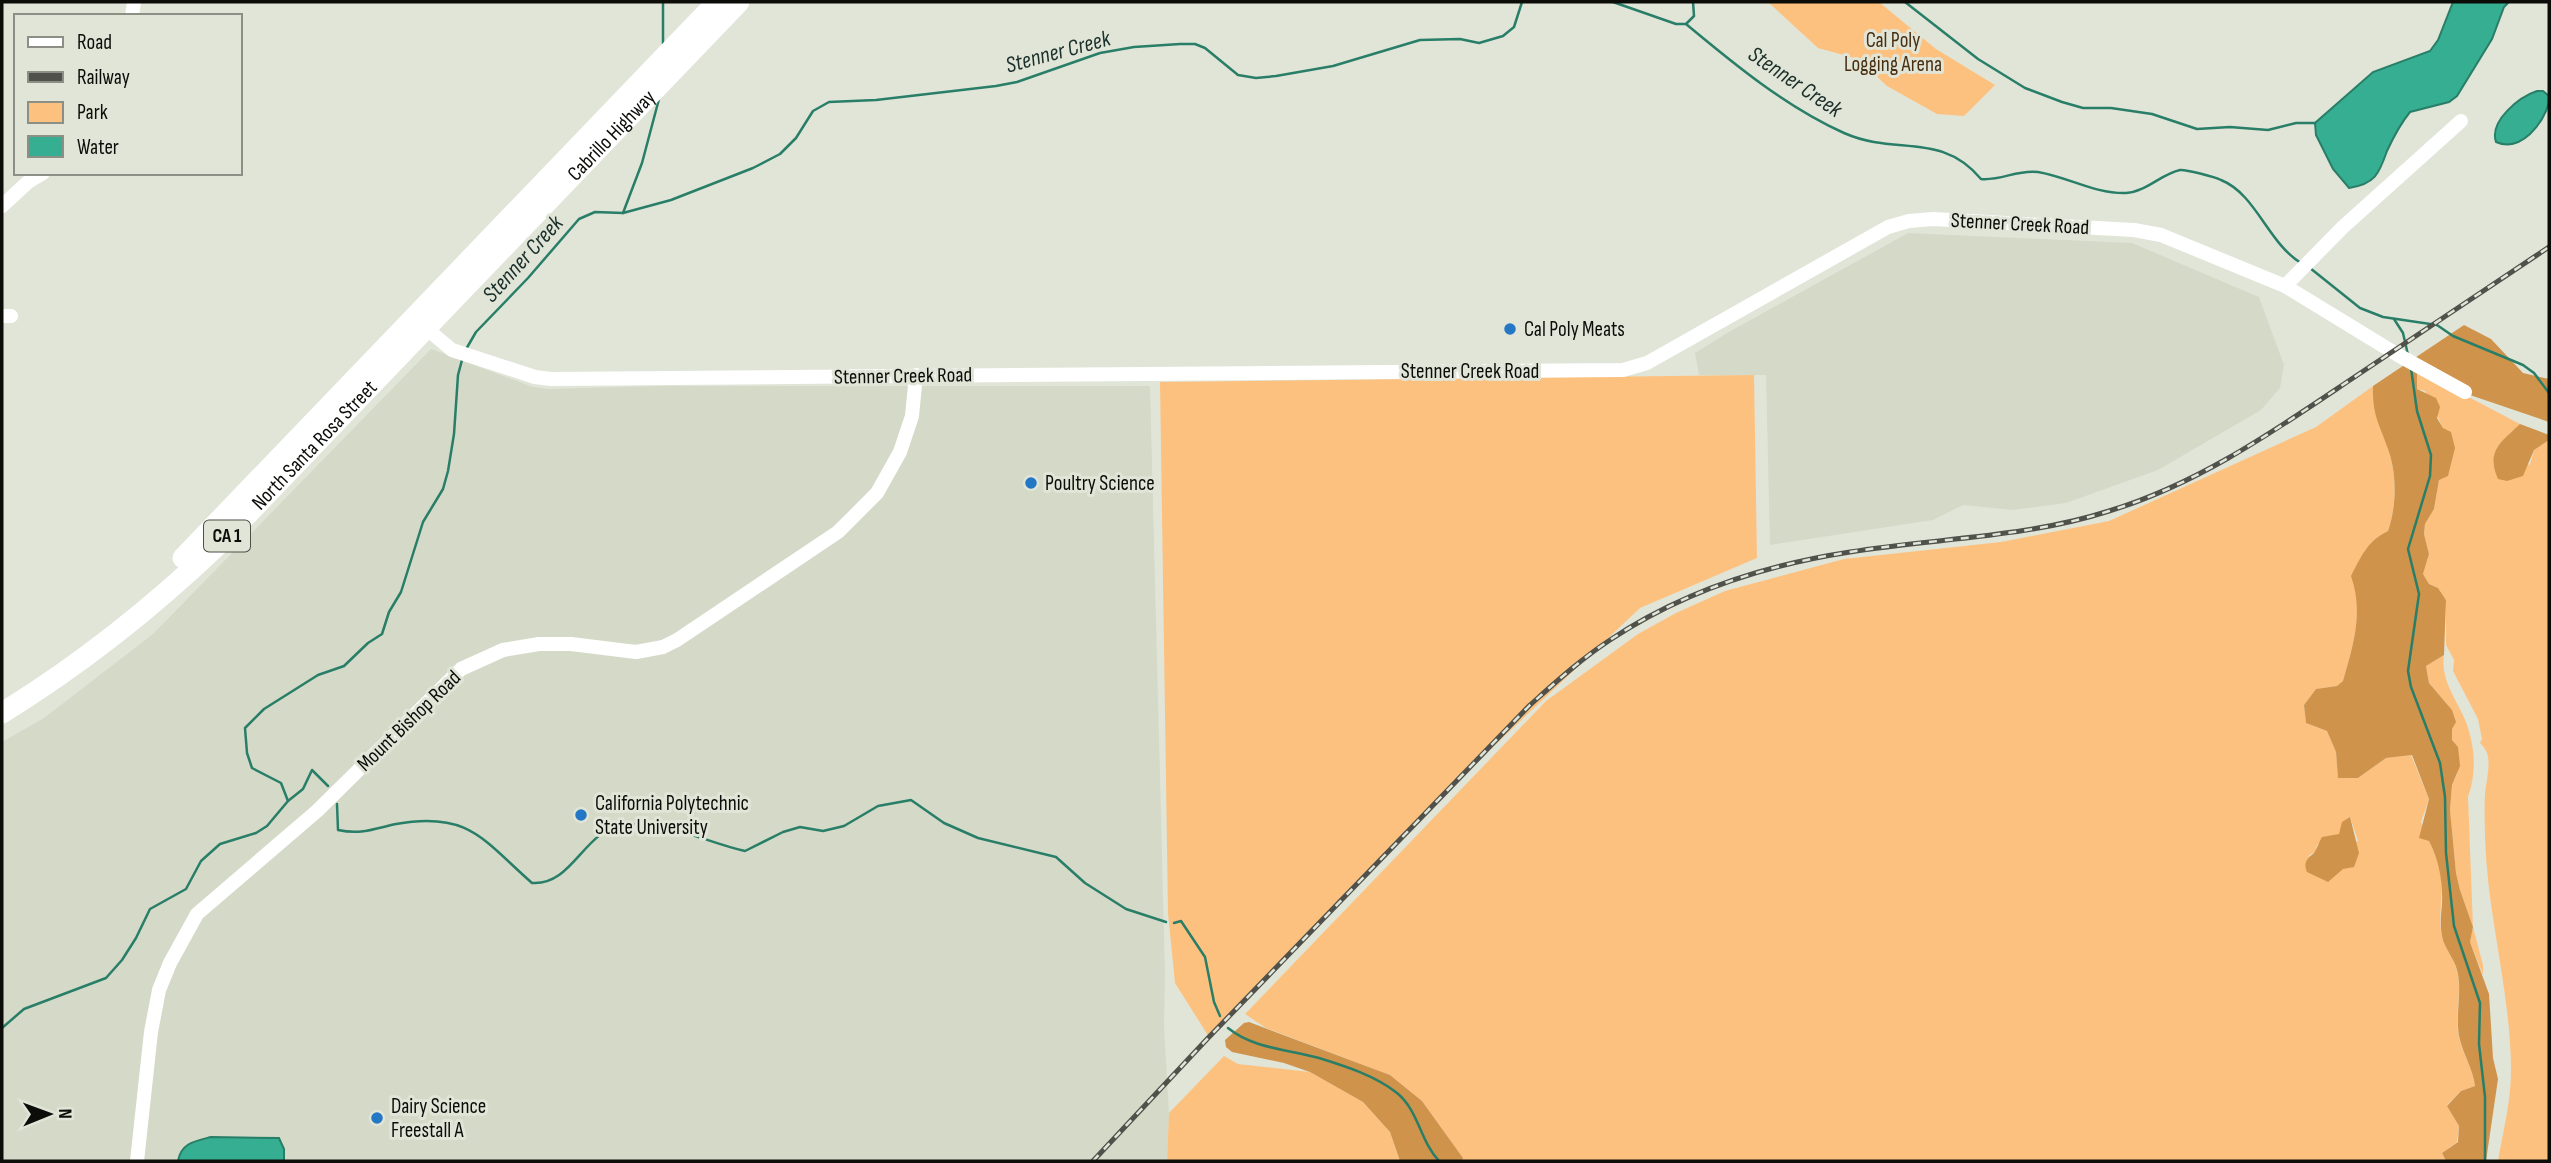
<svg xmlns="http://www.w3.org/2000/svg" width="2551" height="1163" font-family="'Sofia Sans Condensed',sans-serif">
<rect width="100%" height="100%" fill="#e1e5d8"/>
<g fill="#d4dac7">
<path d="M1908 233 2132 243 2259 297 2284 365 2280 388 2261 410 2158 470 2066 503 2012 510 1963 505 1933 520 1770 545 1766 375H1699L1695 353 1727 333Z"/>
<path d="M431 349 533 387 549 389 656 386H1150L1165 973 1164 1026 1169 1113 1167 1161H2V742L44 718 153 634Z"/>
</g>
<g fill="#fdc17f" fill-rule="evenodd">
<path d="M1768 2H1879L1936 49 1995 85 1964 116 1937 114 1887 86 1858 59 1818 48Z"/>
<path d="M2417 370 2520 424C2500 444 2486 450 2499 479L2530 464 2534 450 2549 440V1161H2498C2503 1131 2511 1102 2511 1071 2511 992 2487 916 2485 837 2485 823 2484 808 2485 794 2486 783 2490 768 2488 757 2487 751 2484 747 2480 743L2482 739 2478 719 2453 671 2454 660 2446 645V600L2438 588 2429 584 2423 574 2429 554 2424 534 2425 524 2434 509 2439 480 2443 428 2425 391 2417 389Z"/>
<path d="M1754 375 1757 558 1640 608 1461 777 1209 1037 1175 983 1168 913 1160 382Z"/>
<path d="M2373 386C2372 410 2383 431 2390 455 2397 479 2396 508 2388 531 2367 541 2361 557 2352 576 2364 613 2353 645 2343 681L2337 686 2316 689 2304 705 2306 723 2327 731 2336 752 2338 778H2358L2386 758 2411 755 2429 799 2421 822C2429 841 2439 858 2441 878 2443 897 2438 918 2442 937 2445 949 2454 958 2457 971 2463 993 2453 1018 2460 1041 2464 1056 2473 1069 2475 1086L2461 1091 2447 1105 2459 1126 2457 1142 2442 1153 2446 1161H1462L1463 1158 1422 1101 1390 1075 1266 1028 1245 1014 1546 701 1638 634 1676 613 1725 591 1844 559 2001 542 2109 521 2316 427ZM2350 817 2358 841 2307 857 2316 851 2317 845 2339 834Z"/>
<path d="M2444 655C2440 680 2457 700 2466 722 2475 747 2477 771 2468 797L2473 927 2483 965V975L2470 942 2473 927 2460 890 2456 873 2450 810 2452 785 2457 774 2458 747 2452 740V710L2429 683 2426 666Z"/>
<path d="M1224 1056 1238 1064 1310 1072 1363 1102 1390 1132 1400 1161H1167L1169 1113Z"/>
</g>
<g fill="#cf934c">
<path d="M2464 325 2491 339 2523 373 2549 379V422L2470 395 2417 371V389L2436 398 2440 407 2437 418 2443 428 2451 432 2455 448 2448 476 2439 480 2434 509 2425 524 2424 534 2429 554 2423 574 2429 584 2438 588 2446 600 2444 655 2426 666 2429 683 2452 710 2456 722 2452 729V740L2458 747 2460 766 2452 785 2450 810 2456 873 2460 890 2473 927 2470 942 2489 994 2493 1058 2498 1079 2486 1161H2446L2442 1153 2458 1142 2459 1126 2447 1106 2461 1091 2475 1086C2473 1069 2464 1056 2460 1040 2454 1018 2463 992 2457 970 2454 958 2444 948 2442 936 2440 925 2441 915 2442 904 2443 882 2439 860 2429 841L2419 838 2429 799 2412 755 2386 758 2358 778H2338L2336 752 2327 731 2306 723 2304 705 2316 689 2337 686 2343 681C2353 645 2364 613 2351 576 2361 557 2367 541 2388 531 2396 508 2397 479 2390 455 2381 426 2372 418 2373 386Z"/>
<path d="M2520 424 2549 435V440L2534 450 2523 476 2507 481 2498 479C2486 451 2500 443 2520 424Z"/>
<path d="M2350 817 2359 853 2354 867 2343 869 2328 882 2307 872C2303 862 2307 859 2314 853 2317 849 2319 842 2322 837L2339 834 2342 822Z"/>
<path d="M1249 1022 1390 1075 1422 1101 1463 1158 1462 1161H1400L1390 1132 1363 1102 1310 1072 1284 1063 1232 1052 1226 1047 1225 1040 1244 1023Z"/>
</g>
<g fill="#36ae91" stroke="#297e68" stroke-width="2">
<path d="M2453 2H2509L2504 7 2492 39 2457 96 2449 102 2410 112C2401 123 2393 138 2387 151 2379 174 2375 184 2349 188L2333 169 2316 135 2315 123 2373 72 2430 51 2438 40Z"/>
<path d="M2537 91H2543L2549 96V102C2544 123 2521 153 2496 142 2489 121 2519 97 2537 91Z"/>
<path d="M211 1137 279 1138 284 1149V1161H178C181 1143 195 1141 211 1137Z"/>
</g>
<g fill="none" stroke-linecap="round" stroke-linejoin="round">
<g stroke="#297e68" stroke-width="2.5">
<path d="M663 2V44"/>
<path d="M1613 2 1676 24H1686C1734 64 1786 107 1844 133 1896 156 1941 131 1981 179 2001 181 2018 169 2038 172 2068 177 2095 194 2126 193 2146 192 2161 174 2180 170 2185 169 2215 177 2221 180 2256 194 2268 243 2301 263"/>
<path d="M1905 2 1978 59 2025 88 2062 102 2083 108H2111L2152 114 2197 129 2230 127 2268 130 2296 123H2315"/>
<path d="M1686 24 1694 16 1693 2"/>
<path d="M623 213 642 163 659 99"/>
<path d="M2310 268 2360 308 2383 317 2437 325 2453 336 2523 365 2534 373 2549 393"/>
<path d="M2394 319 2403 333 2408 355"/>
<path d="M465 351 476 332 528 278 579 219 595 212 623 213 671 200 753 168 780 154 796 138 813 111 829 102 876 100 996 86 1017 82 1100 53 1134 47 1180 44H1195L1205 48 1238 75 1256 78 1276 76 1333 66 1420 40 1460 39 1479 43 1503 36 1514 27 1522 2"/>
<path d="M2411 368 2417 411 2431 455 2430 476 2408 549 2419 594 2408 671 2411 687 2440 763 2445 797 2446 853 2454 926 2480 1003 2479 1044 2485 1097V1161"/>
<path d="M288 801 281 783 252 768 247 753 245 728 264 709 318 675 344 666 368 643 382 634 389 612 401 592 423 522 443 489 448 471 454 434 458 375 462 360"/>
<path d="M337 804 338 830C361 835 373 829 396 824 469 811 483 840 532 883 573 886 584 829 624 825 666 820 705 842 745 851L783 832 800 827 823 831 844 826 878 806 911 800 944 823 978 838 1056 857 1085 883 1126 909 1166 922"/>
<path d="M1174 923 1181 921 1205 957 1214 1002 1220 1016"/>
<path d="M2 1028 24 1009 106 978 122 960 136 938 150 909 186 889 201 861 220 844 256 833 267 826 288 801 303 789 312 770 328 786"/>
<path d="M1228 1028C1254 1049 1287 1049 1319 1058 1345 1066 1376 1076 1397 1093 1419 1111 1420 1141 1439 1161"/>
</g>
<g stroke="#fff" stroke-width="14">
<path d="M132 16 134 2"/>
<path d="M2 206 28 182 43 173"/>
<path d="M2285 286 2343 227 2461 121"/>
<path d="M2 316H11"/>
<path d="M420 323 452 350 535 377 551 379 1623 370 1647 363 1888 227 1909 221 1933 219 2134 230 2161 235 2285 286 2398 355 2465 392"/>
<path d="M137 1161 151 1032 159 990 170 963 197 914 317 811 461 669 503 650 539 644H571L636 652 663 647 677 640 838 532 877 493 900 452 912 416 916 375"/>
</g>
<g stroke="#fff" stroke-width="21">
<path d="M183 558 717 2"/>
<path id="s1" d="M2 713C80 665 152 608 219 544L739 2"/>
</g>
<g stroke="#4f514a" stroke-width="5">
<path id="rail" d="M1093 1161 1209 1037 1530 705C1556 682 1581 659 1610 640 1682 592 1765 565 1850 552 1936 538 2025 538 2109 511 2198 484 2274 431 2350 380 2416 336 2483 291 2549 247"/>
</g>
<use href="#rail" stroke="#e1e5d8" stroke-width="2.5" stroke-dasharray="8" stroke-linecap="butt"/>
</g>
<g fill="#2377c5" stroke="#e1e5d8" stroke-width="2.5">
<circle cx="1510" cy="329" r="7"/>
<circle cx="1031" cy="483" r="7"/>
<circle cx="581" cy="815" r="7"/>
<circle cx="377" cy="1118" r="7"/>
</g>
<g text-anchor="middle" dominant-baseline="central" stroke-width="6" stroke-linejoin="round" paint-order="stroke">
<rect fill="#e1e5d8" stroke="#4c4e47" stroke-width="2" x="204" y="520.5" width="46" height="31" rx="5"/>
<g font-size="19" font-weight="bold" fill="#0c0d09">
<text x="227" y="536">CA 1</text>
</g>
<g font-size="21" fill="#482f11" stroke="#e1e5d8">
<text x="1893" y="40">Cal Poly<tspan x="1893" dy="24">Logging Arena</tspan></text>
</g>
<g font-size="21" fill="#0c0d09" stroke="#e1e5d8">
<text stroke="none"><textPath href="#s1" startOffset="842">Cabrillo Highway</textPath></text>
<text transform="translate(2020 224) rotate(3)">Stenner Creek Road</text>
<text x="1470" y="371">Stenner Creek Road</text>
<text transform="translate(903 376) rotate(-1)">Stenner Creek Road</text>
<text stroke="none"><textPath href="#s1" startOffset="413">North Santa Rosa Street</textPath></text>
<text transform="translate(409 721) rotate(-44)">Mount Bishop Road</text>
</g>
<g font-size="21" fill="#0c0d09" stroke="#e1e5d8" text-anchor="start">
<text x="1524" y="329">Cal Poly Meats</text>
<text x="1045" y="483">Poultry Science</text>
<text x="595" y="803">California Polytechnic<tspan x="595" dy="24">State University</tspan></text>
<text x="391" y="1106">Dairy Science<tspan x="391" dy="24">Freestall A</tspan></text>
</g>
<g font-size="23" font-style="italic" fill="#1a2f29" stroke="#e1e5d8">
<text transform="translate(1058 52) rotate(-15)">Stenner Creek</text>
<text transform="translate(1795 82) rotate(34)">Stenner Creek</text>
<text transform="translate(523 259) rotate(-48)">Stenner Creek</text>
</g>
</g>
<rect width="2551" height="1163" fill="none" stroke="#0c0d09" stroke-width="7"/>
<rect x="14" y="14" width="228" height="161" fill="#e1e5d8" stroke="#8c8f85" stroke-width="2"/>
<rect x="28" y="37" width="35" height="10" fill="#ffffff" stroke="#8c8f85" stroke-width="2"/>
<text x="77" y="49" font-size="21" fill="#0c0d09">Road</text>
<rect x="28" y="72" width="35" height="10" fill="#4f514a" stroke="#8c8f85" stroke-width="2"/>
<text x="77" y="84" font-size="21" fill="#0c0d09">Railway</text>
<rect x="28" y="102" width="35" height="21" fill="#fdc17f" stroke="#8c8f85" stroke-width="2"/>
<text x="77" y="119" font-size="21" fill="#0c0d09">Park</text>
<rect x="28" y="136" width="35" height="21" fill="#36ae91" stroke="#8c8f85" stroke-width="2"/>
<text x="77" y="154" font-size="21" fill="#0c0d09">Water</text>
<g transform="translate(49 1114) rotate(89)" stroke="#e1e5d8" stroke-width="5" paint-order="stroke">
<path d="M0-5L12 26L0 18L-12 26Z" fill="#0c0d09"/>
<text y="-10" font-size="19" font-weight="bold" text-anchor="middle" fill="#0c0d09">N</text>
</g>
</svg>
